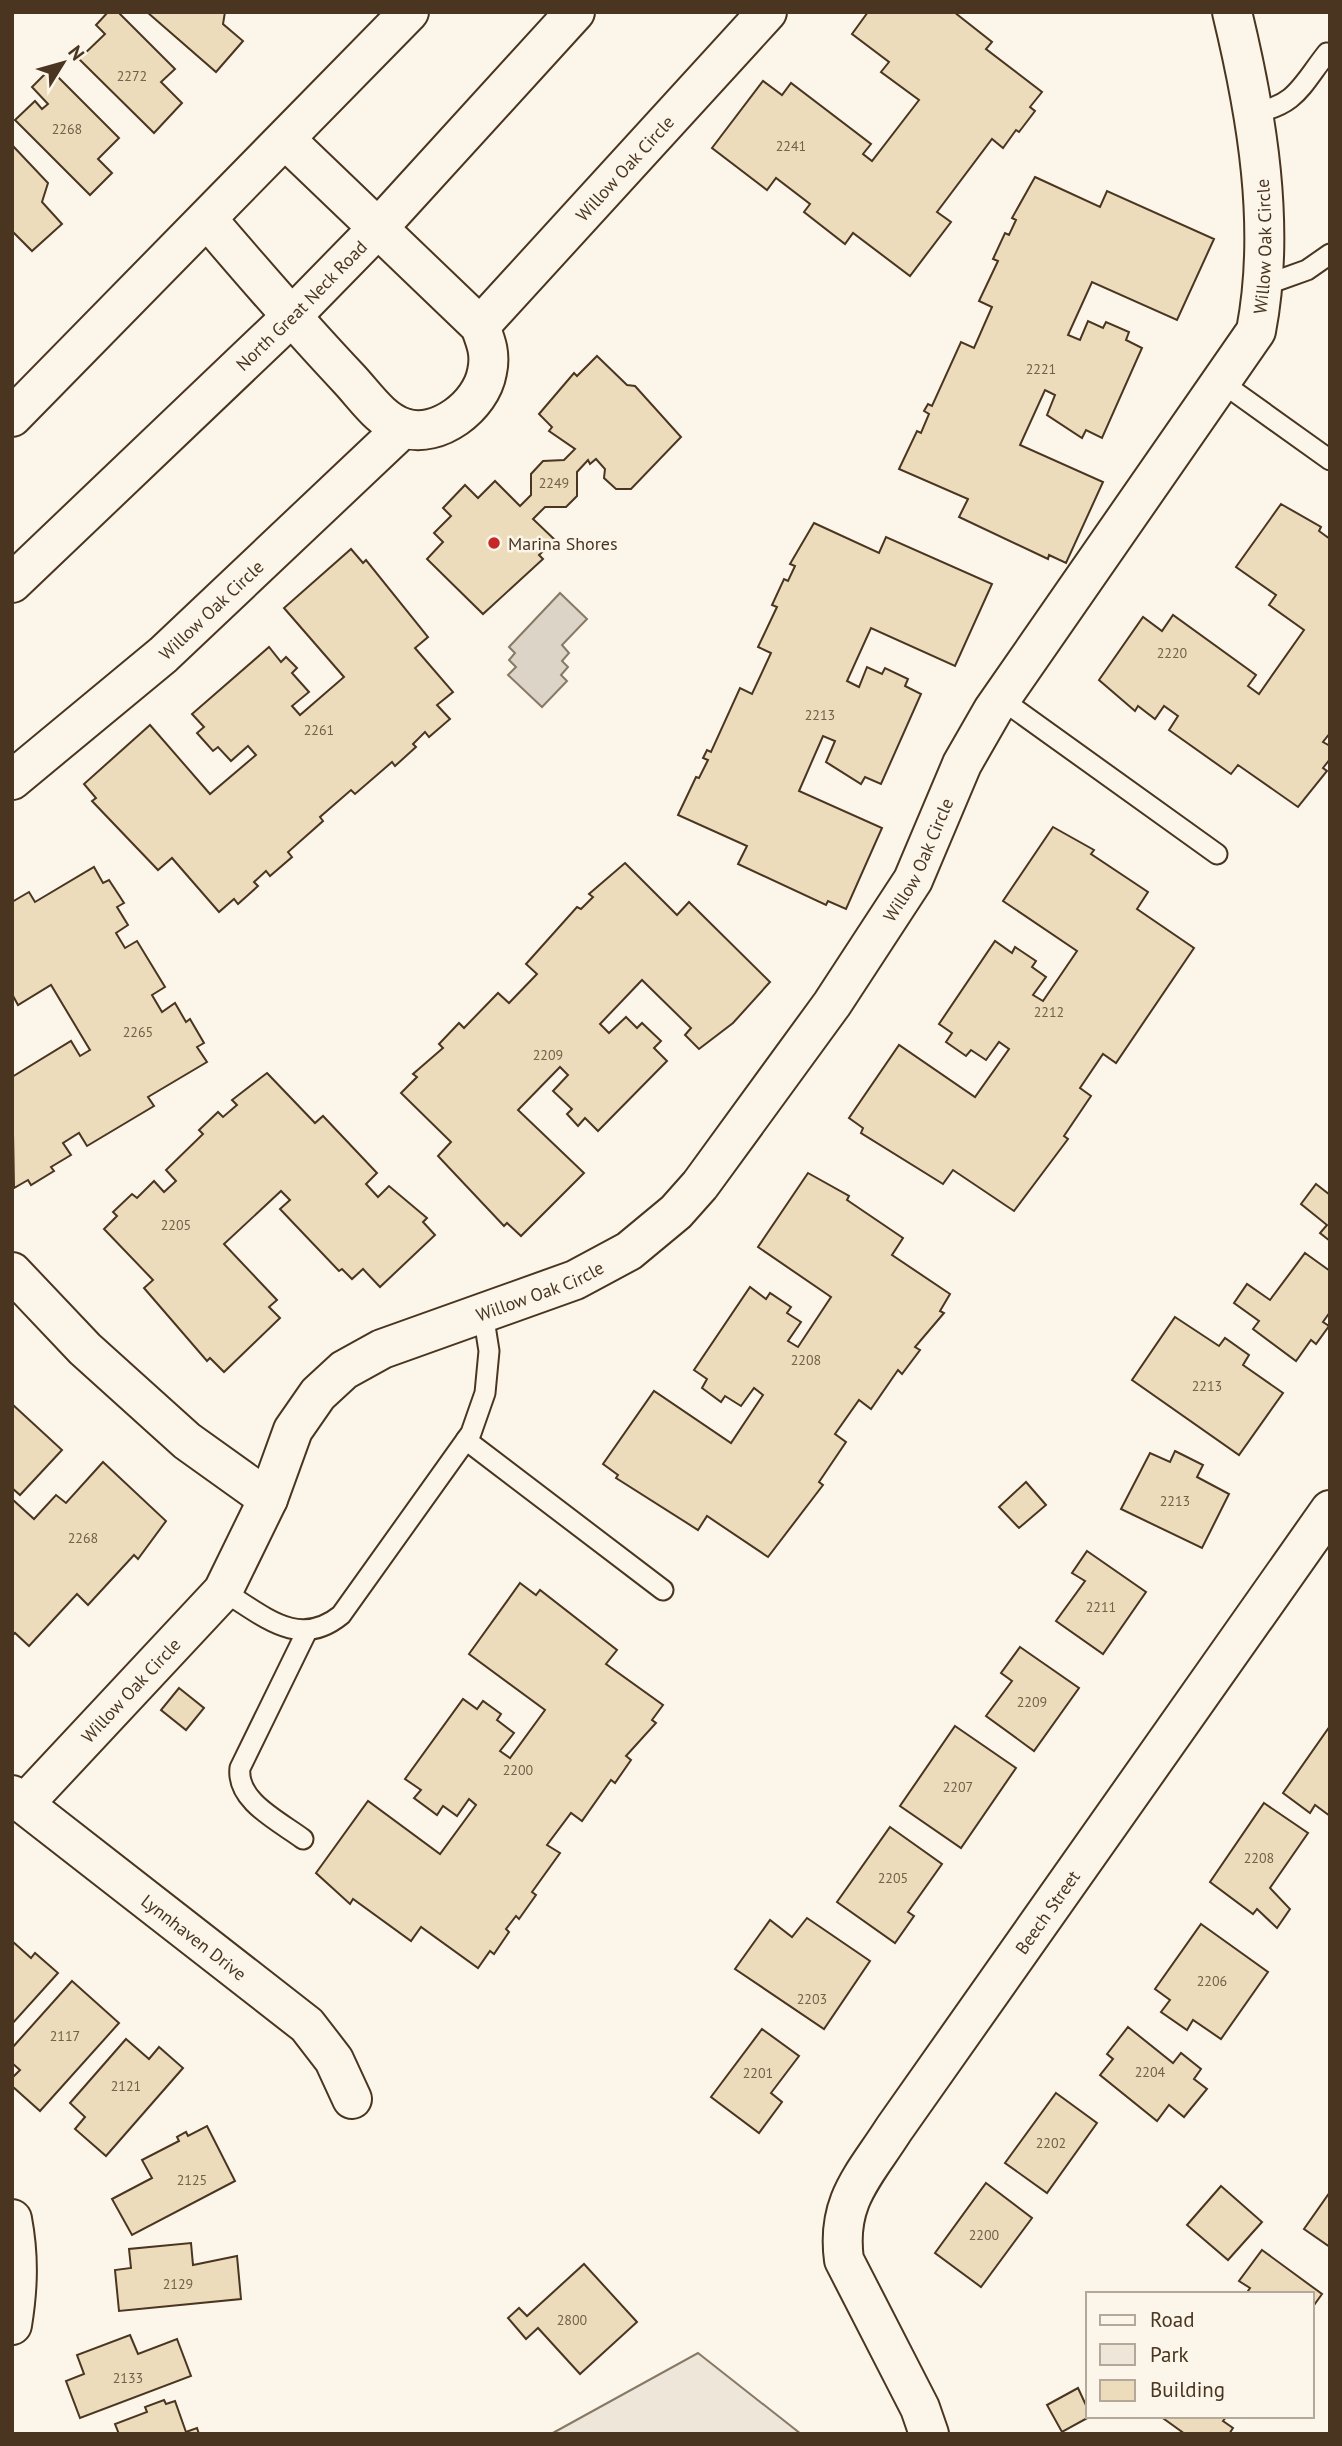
<svg xmlns="http://www.w3.org/2000/svg" width="1342" height="2446" font-family="'PT Sans',sans-serif">
<rect width="100%" height="100%" fill="#fbf6e9"/>
<path fill="#ede6d9" stroke="#887966" stroke-width="2" d="M698 2353 801 2434H551Z"/>
<path fill="#dcd4c6" stroke="#887966" stroke-width="2" d="M560 593 587 619 562 645 569 653 562 661 568 667 561 675 567 681 542 707 508 675 516 667 509 660 515 653 509 647Z"/>
<g fill="#ecdcbc" stroke="#4a3520" stroke-width="2">
<path d="M108 12H118L175 69 161 82 182 103 154 133 79 59 105 34 96 25Z"/>
<path d="M147 12H225L223 24 243 41 216 72Z"/>
<path d="M868 12H954L992 42 986 49 1042 92 1030 107 1035 111 1019 132 1016 130 1003 148 992 139 937 212 951 222 910 276 853 233 845 244 804 212 810 204 776 178 767 190 712 148 763 81 782 95 791 83 871 144 863 154 872 161 919 100 881 72 889 62 852 34Z"/>
<path d="M50 69 119 138 98 159 112 173 90 195 15 120 35 101 42 109 48 104 32 87Z"/>
<path d="M12 145 48 183 42 202 62 224 32 251 12 231Z"/>
<path d="M1035 177 1100 207 1107 191 1214 239 1177 320 1092 282 1068 335 1080 340 1088 321 1103 328 1106 322 1129 332 1126 340 1142 348 1102 438 1086 430 1082 438 1047 415 1055 395 1045 390 1020 445 1103 482 1066 563 1049 555 1048 559 959 517 968 499 899 469 917 431 921 433 929 414 924 411 928 404 932 406 961 342 974 348 992 307 979 301 998 261 993 259 1005 233 1009 235 1016 220 1012 218Z"/>
<path d="M597 356 627 385 635 386 681 437 631 489H616L604 478 605 469 596 459 590 464 588 460 577 472V496L566 507H545L533 519 555 540 539 555 543 559 483 614 427 559 443 542 434 533 451 516 443 508 465 485 478 498 495 481 520 506 531 495V474L543 461 564 460 575 449 549 431 552 427 539 414 574 373 577 376Z"/>
<path d="M1281 504 1321 527 1319 531 1330 539V733L1323 742 1330 746V759L1323 768 1327 771 1298 807 1238 765 1231 774 1169 730 1178 716 1164 706 1155 719 1138 706 1135 711 1099 680 1143 617 1162 631 1173 615 1256 675 1248 686 1259 694 1304 630 1269 605 1276 595 1236 567Z"/>
<path d="M814 523 879 553 886 537 992 584 955 666 871 628 847 681 859 687 867 667 882 674 885 668 908 679 905 686 921 694 881 784 865 777 861 784 826 762 835 741 823 736 799 791 882 828 846 909 828 901 826 905 738 864 747 846 678 815 696 777 699 778 708 760 703 758 707 750 711 752 740 688 752 694 771 653 758 647 777 607 772 605 784 579 788 581 795 566 790 564Z"/>
<path d="M351 549 363 563 366 560 428 637 415 648 453 692 437 705 450 719 429 737 425 732 413 744 416 747 395 766 392 762 355 794 351 790 320 817 323 821 288 852 292 857 270 876 266 871 254 882 258 886 238 904 234 899 219 912 172 858 158 870 92 801 96 798 84 784 150 725 210 794 256 755 248 746 231 761 218 747 213 751 197 733 204 727 192 714 269 647 281 662 286 657 297 668 292 673 309 692 292 706 300 715 344 677 284 608Z"/>
<path d="M1053 827 1094 850 1091 854 1148 892 1137 909 1194 948 1116 1063 1103 1054 1080 1088 1091 1096 1064 1136 1068 1139 1014 1211 953 1170 943 1184 861 1133 863 1128 849 1118 899 1045 975 1097 1009 1049 999 1042 986 1060 971 1050 966 1056 946 1042 952 1033 939 1024 995 941 1012 953 1015 947 1036 961 1032 967 1046 977 1033 995 1043 1001 1077 951 1003 901Z"/>
<path d="M625 863 677 915 689 902 770 982 733 1023 699 1049 685 1035 691 1028 642 980 600 1024 609 1033 626 1017 637 1028 642 1023 661 1041 654 1048 667 1061 598 1131 585 1118 578 1126 567 1114 572 1109 553 1091 568 1075 560 1067 518 1110 584 1173 521 1236 507 1223 504 1226 438 1156 451 1142 401 1093 417 1077 413 1074 443 1048 439 1044 459 1023 464 1028 498 993 509 1003 537 974 526 964 577 907 581 909 593 897 589 894Z"/>
<path d="M94 867 103 883 109 880 124 903 117 907 128 925 116 933 125 948 137 941 165 987 152 995 162 1012 175 1003 186 1022 190 1019 204 1043 197 1047 207 1062 148 1097 154 1106 87 1146 79 1133 63 1143 71 1155 51 1167 54 1171 31 1185 28 1180 14 1188 12 1077 71 1041 80 1056 90 1050 51 985 18 1005 12 994V902L29 892 35 902Z"/>
<path d="M267 1073 315 1123 323 1116 377 1173 366 1184 378 1197 389 1186 427 1218 423 1222 435 1235 380 1287 363 1269 352 1279 342 1269 339 1271 280 1209 290 1200 281 1191 224 1244 277 1300 269 1307 280 1318 224 1372 210 1358 207 1361 144 1288 153 1280 104 1229 117 1216 113 1212 132 1194 137 1198 154 1181 164 1192 176 1181 166 1170 203 1134 199 1130 218 1112 223 1117 237 1105 232 1100Z"/>
<path d="M808 1173 849 1196 847 1200 903 1238 892 1255 950 1294 940 1311 944 1313 915 1347 920 1350 902 1374 898 1370 871 1409 859 1400 835 1434 846 1442 819 1482 823 1485 768 1557 707 1516 698 1530 616 1478 618 1475 603 1464 654 1391 731 1443 763 1395 754 1388 741 1406 725 1396 721 1402 702 1388 707 1379 694 1370 750 1287 766 1299 770 1293 791 1307 787 1313 801 1322 788 1341 798 1347 831 1297 758 1247Z"/>
<path d="M1316 1184 1330 1195V1241L1320 1233 1327 1225 1301 1204Z"/>
<path d="M1305 1253 1330 1271V1312L1323 1322 1329 1326 1316 1344 1311 1340 1296 1361 1253 1329 1259 1321 1234 1303 1247 1284 1270 1300Z"/>
<path d="M1175 1317 1219 1346 1225 1338 1249 1355 1243 1365 1283 1393 1239 1455 1132 1380Z"/>
<path d="M12 1404 62 1450 20 1495 12 1488Z"/>
<path d="M1175 1451 1203 1465 1197 1477 1229 1494 1202 1548 1121 1509 1150 1453 1170 1462Z"/>
<path d="M103 1462 166 1521 138 1559 134 1555 88 1605 77 1594 29 1646 15 1633 12 1636V1499L34 1519 56 1495 66 1503Z"/>
<path d="M1026 1482 1046 1505 1019 1528 999 1507Z"/>
<path d="M1087 1551 1146 1592 1103 1654 1056 1621 1085 1581 1072 1573Z"/>
<path d="M520 1583 536 1595 540 1590 617 1650 606 1664 663 1705 652 1720 656 1723 626 1756 631 1760 615 1783 611 1780 582 1821 571 1813 547 1845 560 1853 532 1892 536 1895 519 1919 516 1916 506 1929 509 1932 494 1954 490 1951 478 1968 421 1927 411 1941 353 1899 350 1904 316 1873 368 1801 440 1854 476 1805 469 1799 457 1816 443 1806 437 1815 414 1798 421 1790 405 1779 463 1699 477 1709 483 1701 501 1714 497 1720 514 1733 500 1751 510 1758 545 1710 469 1654Z"/>
<path d="M1020 1647 1079 1688 1034 1751 986 1716 1012 1681 1001 1673Z"/>
<path d="M179 1688 204 1708 186 1730 161 1710Z"/>
<path d="M955 1726 1016 1768 961 1848 900 1806Z"/>
<path d="M1330 1726V1816L1315 1805 1310 1813 1283 1793Z"/>
<path d="M1264 1803 1308 1833 1270 1888 1290 1909 1277 1928 1257 1909 1253 1914 1210 1882Z"/>
<path d="M890 1827 942 1864 908 1912 914 1916 895 1943 837 1902Z"/>
<path d="M807 1918 870 1961 824 2029 735 1969 770 1920 792 1937Z"/>
<path d="M1201 1924 1268 1972 1221 2039 1193 2020 1187 2030 1161 2012 1170 2000 1155 1989Z"/>
<path d="M12 1941 31 1958 35 1953 58 1973 12 2024Z"/>
<path d="M72 1981 119 2023 40 2111 12 2086V2078L20 2070 12 2063V2048Z"/>
<path d="M1128 2027 1173 2063 1181 2053 1201 2069 1194 2079 1207 2089 1184 2117 1169 2105 1157 2121 1100 2075 1113 2059 1107 2054Z"/>
<path d="M762 2029 799 2056 771 2093 782 2102 759 2133 711 2097Z"/>
<path d="M126 2039 149 2059 159 2047 183 2068 106 2156 75 2129 85 2117 70 2103Z"/>
<path d="M1056 2093 1097 2123 1047 2193 1005 2163Z"/>
<path d="M207 2126 235 2181 132 2235 112 2199 152 2178 142 2160 179 2141 177 2137 186 2132 188 2136Z"/>
<path d="M986 2183 1032 2218 981 2287 935 2253Z"/>
<path d="M1221 2186 1262 2222 1228 2260 1187 2225Z"/>
<path d="M1330 2192V2247L1304 2229Z"/>
<path d="M191 2243 193 2265 237 2256 241 2299 119 2311 115 2270 131 2268 129 2249Z"/>
<path d="M1262 2250 1322 2294 1312 2308V2294H1246L1250 2288 1239 2281Z"/>
<path d="M584 2264 637 2322 580 2374 538 2328 526 2339 508 2318 519 2308 527 2316Z"/>
<path d="M130 2335 138 2354 177 2339 191 2376 80 2418 66 2381 84 2374 77 2355Z"/>
<path d="M1078 2388 1091 2416 1062 2432 1047 2405Z"/>
<path d="M164 2400 166 2404 175 2401 186 2432 197 2428 199 2434H119L115 2424 147 2412 145 2407Z"/>
<path d="M1160 2416H1227L1223 2421 1233 2428 1229 2434H1185Z"/>
</g>
<g fill="none" stroke-linecap="round" stroke-linejoin="round">
<g stroke="#4a3520" stroke-width="23">
<g id="service">
<path d="M1252 113C1296 106 1301 86 1327 53L1330 56"/>
<path d="M1265 285 1307 270 1330 254"/>
<path d="M1221 382 1330 460"/>
<path d="M1001 699 1217 854"/>
<path d="M466 1440 663 1590"/>
<path d="M223 1591C263 1615 298 1650 341 1615L471 1433 485 1393 489 1351 483 1313"/>
<path d="M303 1839C279 1821 236 1801 240 1768L307 1631"/>
</g>
</g>
<g stroke="#4a3520" stroke-width="42">
<g id="minor">
<path d="M208 220C254 274 300 327 349 379 365 396 381 421 404 428 438 439 481 406 487 372 491 354 486 342 480 326L286 140"/>
<path id="s1" d="M480 326 767 12"/>
<path id="s2" d="M12 780 163 655 403 428"/>
<path d="M12 1272 85 1349 187 1441 268 1499"/>
<path id="s3" d="M12 1795 307 2025 334 2060 352 2099"/>
<path id="s4" d="M24 1804 223 1591 268 1499 293 1430 318 1394 344 1370 382 1349 575 1280 629 1251 676 1212 700 1185 832 1004 913 880 962 764 993 710 1256 331C1276 227 1257 115 1232 12"/>
<path d="M12 2219C19 2256 18 2288 12 2325"/>
<path id="s5" d="M929 2434 920 2408 844 2260C836 2201 864 2176 894 2129L1330 1510"/>
</g>
</g>
<g stroke="#4a3520" stroke-width="42">
<g id="primary">
<path d="M12 417 409 12"/>
<path id="s6" d="M12 583 291 317 378 228 575 12"/>
</g>
</g>
<use href="#service" stroke="#fbf6e9" stroke-width="19"/>
<use href="#minor" stroke="#fbf6e9" stroke-width="38"/>
<use href="#primary" stroke="#fbf6e9" stroke-width="38"/>
</g>
<circle fill="#c62828" stroke="#fbf6e9" stroke-width="2.5" cx="494" cy="543" r="7"/>
<g text-anchor="middle" dominant-baseline="central" stroke-width="5" stroke-linejoin="round" paint-order="stroke">
<g font-size="14" fill="#725f47">
<text x="132" y="76">2272</text>
<text x="67" y="129">2268</text>
<text x="791" y="146">2241</text>
<text x="1041" y="369">2221</text>
<text x="554" y="483">2249</text>
<text x="1172" y="653">2220</text>
<text x="820" y="715">2213</text>
<text x="319" y="730">2261</text>
<text x="1049" y="1012">2212</text>
<text x="138" y="1032">2265</text>
<text x="548" y="1055">2209</text>
<text x="176" y="1225">2205</text>
<text x="806" y="1360">2208</text>
<text x="1207" y="1386">2213</text>
<text x="1175" y="1501">2213</text>
<text x="83" y="1538">2268</text>
<text x="1101" y="1607">2211</text>
<text x="1032" y="1702">2209</text>
<text x="518" y="1770">2200</text>
<text x="958" y="1787">2207</text>
<text x="1259" y="1858">2208</text>
<text x="893" y="1878">2205</text>
<text x="1212" y="1981">2206</text>
<text x="812" y="1999">2203</text>
<text x="65" y="2036">2117</text>
<text x="1150" y="2072">2204</text>
<text x="758" y="2073">2201</text>
<text x="126" y="2086">2121</text>
<text x="1051" y="2143">2202</text>
<text x="192" y="2180">2125</text>
<text x="984" y="2235">2200</text>
<text x="178" y="2284">2129</text>
<text x="572" y="2320">2800</text>
<text x="128" y="2378">2133</text>
</g>
<g font-size="18" fill="#4a3520" stroke="#fbf6e9">
<text stroke="none"><textPath href="#s1" startOffset="214">Willow Oak Circle</textPath></text>
<text stroke="none"><textPath href="#s4" startOffset="2060">Willow Oak Circle</textPath></text>
<text stroke="none"><textPath href="#s6" startOffset="401">North Great Neck Road</textPath></text>
<text stroke="none"><textPath href="#s2" startOffset="262">Willow Oak Circle</textPath></text>
<text stroke="none"><textPath href="#s4" startOffset="1346">Willow Oak Circle</textPath></text>
<text stroke="none"><textPath href="#s4" startOffset="758">Willow Oak Circle</textPath></text>
<text stroke="none"><textPath href="#s4" startOffset="156">Willow Oak Circle</textPath></text>
<text stroke="none"><textPath href="#s5" startOffset="604">Beech Street</textPath></text>
<text stroke="none"><textPath href="#s3" startOffset="231">Lynnhaven Drive</textPath></text>
</g>
<g font-size="18" fill="#4a3520" stroke="#fbf6e9" text-anchor="start">
<text x="508" y="543">Marina Shores</text>
</g>
</g>
<rect width="1342" height="2446" fill="none" stroke="#4a3520" stroke-width="28"/>
<rect x="1086" y="2292" width="228" height="126" fill="#fbf6e9" stroke="#b4a999" stroke-width="2"/>
<rect x="1100" y="2315" width="35" height="10" fill="#fbf6e9" stroke="#b4a999" stroke-width="2"/>
<text x="1150" y="2327" font-size="21" fill="#4a3520">Road</text>
<rect x="1100" y="2344" width="35" height="21" fill="#ede6d9" stroke="#b4a999" stroke-width="2"/>
<text x="1150" y="2362" font-size="21" fill="#4a3520">Park</text>
<rect x="1100" y="2380" width="35" height="21" fill="#ecdcbc" stroke="#b4a999" stroke-width="2"/>
<text x="1150" y="2397" font-size="21" fill="#4a3520">Building</text>
<g transform="translate(63 63) rotate(53)" stroke="#fbf6e9" stroke-width="5" paint-order="stroke">
<path d="M0-5L12 26L0 18L-12 26Z" fill="#4a3520"/>
<text y="-10" font-size="19" font-weight="bold" text-anchor="middle" fill="#4a3520">N</text>
</g>
</svg>
